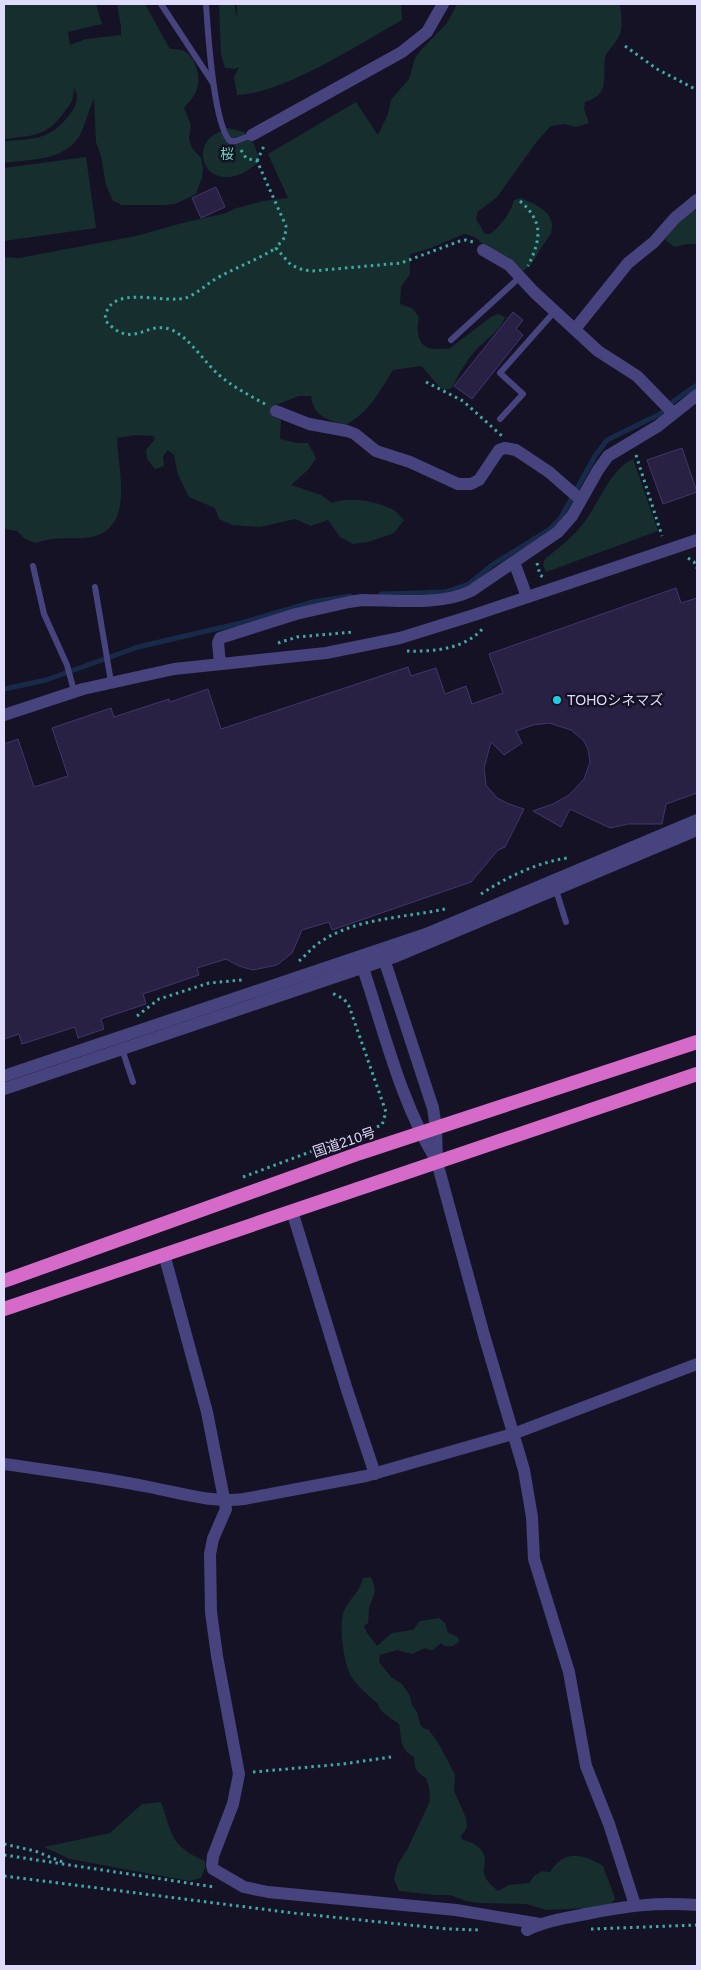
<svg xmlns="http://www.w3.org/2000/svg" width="701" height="1970" font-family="Helvetica,'Noto Sans JP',sans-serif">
<rect width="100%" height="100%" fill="#161225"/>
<g fill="#162e2d">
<path d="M4 4H96L102 24 68 32 70 45 86 39 121 35V27L117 4H145L170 49C174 49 179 49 182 50 194 54 200 73 198 84 197 94 190 101 184 108L191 125 189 139 192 148 201 158 203 168 202 178 196 194 175 204 165 205H122L113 201 106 185 101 156 96 142 94 99C88 111 85 127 78 138 63 161 29 159 4 163V141C37 139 53 139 73 110 77 103 79 95 74 88 73 103 71 103 62 115 46 137 29 136 4 139Z"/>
<path d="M219 4H234L237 17V4H401L402 20C359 44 285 93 237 95L234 77 239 67 235 69 225 68 221 54Z"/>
<path d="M457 4H620C621 14 624 29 618 38 615 45 606 51 605 58 602 78 611 94 585 102L584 109 589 123 576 127 564 124 551 126 538 140 497 197 483 208 478 211 476 219 485 234H490C500 226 511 213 514 200L521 198C536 205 557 212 551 233 549 238 544 242 542 247 535 257 533 265 523 271L494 254 475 237 464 234 428 249 410 254V274L401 287 400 304 412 308 419 317C417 327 416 344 429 348 436 350 443 348 449 349L491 317 498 314 505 317C500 331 486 339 476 350 466 361 458 375 452 388L444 390C435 384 430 374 421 366L393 370C380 391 368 414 345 425 328 420 313 416 311 396H299L271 407V415L281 420 280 439 297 443H308L316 458 309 469 291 485 321 495 332 503C348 496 376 501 392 509 396 511 400 516 404 520L394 533 368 542 353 544 340 537 328 520 311 526 295 519 260 527 232 525 219 519 215 508 189 497 178 475 174 455 168 450 163 456 164 466 155 469 147 459 146 450 155 439 153 436 136 435 117 438C118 472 137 534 84 538 64 539 56 536 35 543L25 539 17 531 4 529V257L19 258 136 236 186 222 223 214 237 208 263 201 288 198 268 154 356 102 378 135 388 114 391 100 409 79 415 58 421 50 447 23Z"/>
<path d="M228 128 244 132 254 144 260 161C250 169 239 178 225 177 206 177 196 155 208 140 213 134 221 131 228 128Z"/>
<path d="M86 157 96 228 4 241V168Z"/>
<path d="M694 210 697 211V244H687L675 247 665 240 675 223Z"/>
<path d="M633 459 658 531 546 572 543 565 545 559C557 549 572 538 582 525 599 505 609 470 633 459Z"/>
<path d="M371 1577C377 1591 375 1592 370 1605 368 1610 369 1618 368 1623L364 1626 367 1633 377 1646 392 1633 413 1630 420 1621 439 1618 445 1623 448 1633 458 1637 459 1642 453 1646H444L441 1643 433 1650H429L425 1648 412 1654 397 1650 380 1655 379 1662 391 1677 402 1684 410 1696 412 1705 417 1712 420 1724 423 1728 429 1730 440 1746 455 1775 454 1791 466 1818 467 1828 461 1836 463 1840C473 1842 484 1848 485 1860 485 1866 482 1870 485 1876 487 1882 493 1887 498 1891L509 1885 529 1883 534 1876 542 1871 550 1872C565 1849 582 1854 603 1866L614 1895 615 1899 608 1907 547 1910 526 1904 480 1903 466 1901 450 1895H435L399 1891 394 1879 398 1864 408 1848 430 1801 429 1787 426 1778C416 1772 414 1768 414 1757 399 1749 402 1738 399 1724L386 1715 380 1709 378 1704C369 1696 357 1686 351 1676 344 1664 338 1624 344 1611 349 1599 360 1592 363 1578Z"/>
<path d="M161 1802C173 1836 170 1846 205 1861V1868L201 1878 189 1881 70 1859 44 1847 110 1833 142 1804Z"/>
</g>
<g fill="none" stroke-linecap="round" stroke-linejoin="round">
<g stroke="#172a49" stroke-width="5">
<path d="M381 594 445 592 469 584 492 565 550 529 560 519 595 456 607 440 660 414 675 400 697 385"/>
<path d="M4 689 46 680 138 647 241 623 313 602 350 596"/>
</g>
</g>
<g fill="#282143" stroke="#41366c">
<path d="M216 187 225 207 201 218 192 198Z"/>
<path d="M513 312 523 320 516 329 523 335 472 399 454 386Z"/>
<path d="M682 448 697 492 663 504 647 460Z"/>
<path d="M676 588 681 603 697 598V793L666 804 662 824H628L610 828 570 809 561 827 533 811 553 804 569 795 584 779 590 762 588 749 583 740 571 730 549 723 533 725 516 731 522 743 504 755 491 742 484 768 486 785 497 798 509 804 524 809 505 847 498 850 471 882 332 930 329 922 302 930 292 953 277 965 253 970 239 966 226 959 197 968 199 975 143 994 146 1004 101 1019 104 1029 78 1038 75 1027 22 1044 19 1034 4 1039V744L18 739 34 787 68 776 52 728 111 708 114 717 169 699 170 702 208 689 221 729 408 667 411 676 436 668 445 694 466 686 472 704 503 693 489 654Z"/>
</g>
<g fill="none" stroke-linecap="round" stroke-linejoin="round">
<g stroke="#3faaa5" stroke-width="3" stroke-dasharray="2.5 4" stroke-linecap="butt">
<path d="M625 46 657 69 697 90"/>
<path d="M241 150 246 158 257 161 286 226 285 237 276 248 291 265 303 270 312 271 401 263 460 241 466 240 473 242"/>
<path d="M257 161 264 146"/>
<path d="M520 201C544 222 541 239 528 266"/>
<path d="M426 382 463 401 502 436"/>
<path d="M265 404C249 395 233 387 219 375 203 361 191 339 172 330 146 319 133 352 105 320 107 281 167 306 188 297 199 292 207 284 217 278 237 267 257 260 276 248"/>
<path d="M636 455 662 536"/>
<path d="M688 558 694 562 697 568"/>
<path d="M537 563 540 575 543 577"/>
<path d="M278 643 297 637 353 632"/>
<path d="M407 651C434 652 466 649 484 627"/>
<path d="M481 894C507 877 536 863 567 858"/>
<path d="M299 961C305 956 310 950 316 945 351 918 404 918 445 909"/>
<path d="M137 1016 159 999 209 983 242 980"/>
<path d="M243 1177 382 1125 386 1112 349 1006 344 999 332 993"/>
<path d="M253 1772 343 1764 391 1757"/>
<path d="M4 1844 35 1851 65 1863"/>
<path d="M4 1855 214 1887"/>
<path d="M4 1876 293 1913 448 1929 480 1930"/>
<path d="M591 1929 697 1925"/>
</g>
<g stroke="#46437e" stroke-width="6">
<path d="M161 4 213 83"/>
<path d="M206 4C208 32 213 123 230 141H236L252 135"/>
<path d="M451 340 520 277"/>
<path d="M500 419 523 394 500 373 555 311"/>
<path d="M33 566 44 614 67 665 74 691"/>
<path d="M95 587 111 682"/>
<path d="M556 890 566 922"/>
<path d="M122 1049 133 1082"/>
</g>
<g stroke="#46437e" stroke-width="12">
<path d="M483 250 509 265 534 292 598 351 637 376 673 413"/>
<path d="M575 329 628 263 654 242 675 218 697 200"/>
<path d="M276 411 309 424 347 431 355 434 376 451 410 462 458 484H471L479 480 499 450 505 448 516 450 549 472 581 500"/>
<path d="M514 562 527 597"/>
<path d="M220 663 218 643 220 638 296 614 349 602 362 600C395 600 441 606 471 591L558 532 572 516 598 470 608 456 658 426 697 395"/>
<path d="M437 1162 484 1335 524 1470 532 1517 534 1559 569 1672 586 1766 609 1824 635 1905"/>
<path d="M292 1211 347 1390 375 1474"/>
<path d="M164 1254 207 1412 226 1509 213 1539 210 1554 211 1612 217 1656 239 1774 233 1804 213 1856 212 1865 213 1869 244 1887 268 1892 456 1910 540 1924"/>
<path d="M4 1464C52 1471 101 1477 149 1487 181 1493 210 1503 244 1499L366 1476 513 1434 697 1364"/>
<path d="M527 1930C546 1921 565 1918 586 1914 626 1906 656 1902 697 1905"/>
</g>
<g stroke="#46437e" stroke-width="12">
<path d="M252 135 402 52 427 32 443 4"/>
<path d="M4 715 83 689 174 669 326 653 400 638 474 615 697 540"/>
<path d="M382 953 433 1108 436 1128 437 1162"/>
<path d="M360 959C383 1026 399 1099 436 1160"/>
<path d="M4 1076 426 934 697 820"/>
<path d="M4 1089 397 956 697 830"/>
</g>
<g stroke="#d56ac8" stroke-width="14">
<path d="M4 1281 360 1153 697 1042"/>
<path d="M4 1309 697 1074"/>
</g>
</g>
<circle fill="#1fcde2" stroke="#161225" stroke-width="2" cx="557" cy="700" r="5"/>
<g text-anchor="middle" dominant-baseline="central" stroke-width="5" stroke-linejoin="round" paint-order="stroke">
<g font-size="14" fill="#6fd2ba" stroke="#161225">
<text x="227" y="154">桜</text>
</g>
<g font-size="14" fill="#dfdbfa" stroke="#161225" text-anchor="start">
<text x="567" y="700">TOHOシネマズ</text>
</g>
<g font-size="14" fill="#dfdbfa" stroke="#161225">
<text transform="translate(344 1142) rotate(-19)">国道210号</text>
</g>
</g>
<rect width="701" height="1970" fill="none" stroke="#dfdbfa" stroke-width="10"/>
</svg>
